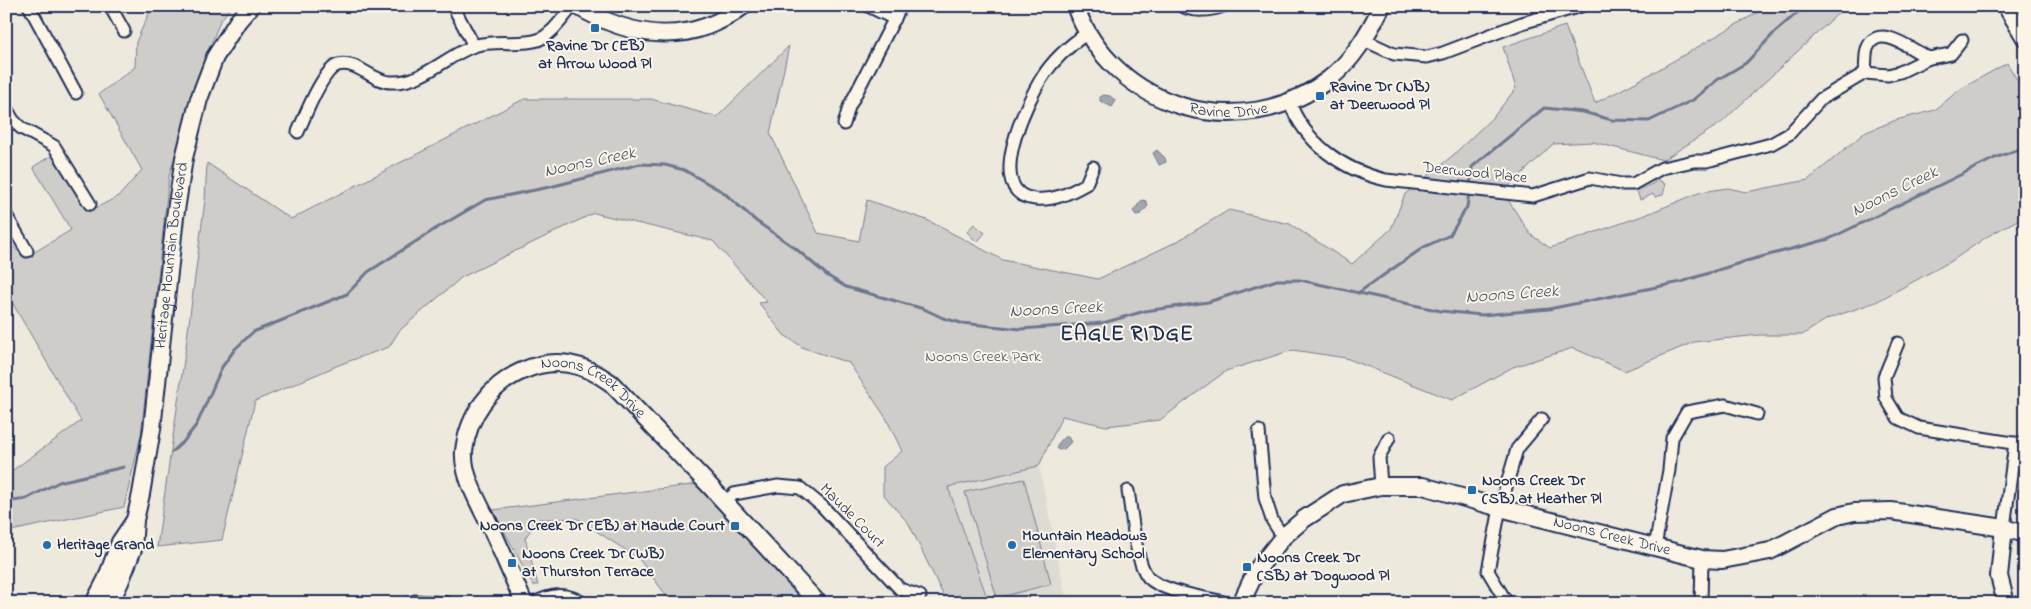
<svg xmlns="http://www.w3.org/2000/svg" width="2031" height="609" font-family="'Indie Flower',sans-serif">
<rect width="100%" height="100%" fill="#eee9dd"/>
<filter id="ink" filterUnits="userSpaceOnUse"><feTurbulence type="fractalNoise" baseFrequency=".02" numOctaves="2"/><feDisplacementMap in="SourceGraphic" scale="10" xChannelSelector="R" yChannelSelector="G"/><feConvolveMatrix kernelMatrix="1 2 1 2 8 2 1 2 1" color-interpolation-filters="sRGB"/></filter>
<g filter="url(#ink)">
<path fill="#dedbd4" d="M1039 466 1067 603H990L948 487Z"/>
<g fill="#cfcdca" stroke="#757e94">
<path d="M156 6H232L220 21 202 68 169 176 141 435 124 507 6 532V475L81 421 6 292V239L25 258 71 230 33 167 52 155 88 212 119 196 142 170 99 94 135 67 136 42 149 13Z"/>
<path d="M1769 6H1846L1721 123 1663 160 1593 142 1553 144 1503 192 1530 234 1550 248 1645 215 1701 192 1728 188 1746 192 1808 180 1864 133 1896 120 1935 110 1959 90 2007 63 2025 93V216L1988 236 1953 260 1876 302 1827 319 1802 335H1759L1694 342 1625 371 1573 348 1513 367 1452 400 1346 358 1293 350 1226 371 1160 420 1106 426 1062 416 1039 466 948 487 989 603H947L909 524 883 494V467L902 451 886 418 849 363 804 348 784 335 759 303 767 302 713 241 594 213 462 277 399 331 389 347 341 364 255 401 222 540 157 547 186 346 205 200 207 163 291 219 524 99H651L717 117 789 46 770 133 818 233 859 241 867 200 927 220 1003 260 1098 279 1176 242 1229 210 1290 224 1352 264 1391 229 1405 194 1451 157 1495 115 1516 88 1503 47 1565 26 1595 103C1655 74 1711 38 1769 6Z"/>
<path d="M1656 179 1664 183 1665 187 1663 195 1655 197 1653 194 1640 200 1637 191 1654 183Z"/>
<path d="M974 224 985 233 977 242 967 232Z"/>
<path d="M1024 479 1051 584 997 598 965 492Z"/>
<path d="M699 484 809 603H672L639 559 578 519H538L525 538 538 585H533L493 510Z"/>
</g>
<g fill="#a2a7af" stroke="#6c778f">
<path d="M1104 95 1110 96 1116 101 1112 107 1100 101V97Z"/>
<path d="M1157 150 1165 158 1166 162 1159 165 1153 153Z"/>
<path d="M1142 200 1146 201 1148 206 1141 214 1136 215 1133 211Z"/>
<path d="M1064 437H1068L1071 442 1064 449 1060 450 1057 449V445Z"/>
</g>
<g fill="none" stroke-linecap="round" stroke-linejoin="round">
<g stroke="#6c778f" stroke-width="3">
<path d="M1470 186 1472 167 1544 108 1583 112 1612 120 1649 121 1693 100 1717 80 1746 63 1776 31 1805 6"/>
<path d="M1358 293 1424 247 1450 235 1467 207 1469 192"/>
<path d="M172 452 184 441 197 424 222 367 235 349 253 332 347 294 368 272 437 228 485 200 550 187 640 164 665 165 684 170 723 192 756 221 795 248 828 276 846 287 924 309 943 318 961 323 1021 329 1103 323 1145 311 1208 302 1277 280H1300L1441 311 1482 315 1549 309 1681 282 1746 261 1829 239 1995 158 2025 147"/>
<path d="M6 502 26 499 59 482 124 467"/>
</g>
<g stroke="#1b2f5e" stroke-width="15">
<g id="street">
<path d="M29 6 76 93"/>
<path d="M110 6 124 31"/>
<path d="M453 6 474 46"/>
<path d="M868 6 895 19"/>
<path d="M1182 6C1194 12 1210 11 1223 6"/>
<path d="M1087 33C1070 45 1054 59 1043 76 1027 101 982 194 1035 199 1054 201 1070 193 1086 184L1093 167"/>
<path d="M1364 40 1394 54 1427 57 1443 53 1522 23 1581 6"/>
<path d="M1865 73C1866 65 1865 56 1867 49 1878 20 1914 52 1929 58"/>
<path d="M1289 101C1305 143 1342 170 1386 180L1533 196 1590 178 1621 184H1633L1662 168 1694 161H1707L1771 144 1789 134 1821 99 1865 73 1888 75 1900 72 1929 58 1951 54 1962 40"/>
<path d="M6 108 13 120 21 128 54 146 90 204"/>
<path d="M844 124 849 107 901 6"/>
<path d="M298 132C304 118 323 69 338 65 357 60 373 82 391 82 422 84 447 55 474 46 494 39 519 46 538 40 553 34 562 18 573 6"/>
<path d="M6 215 27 251"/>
<path d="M1898 343 1884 377 1886 398 1898 418 1919 428 2025 445"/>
<path d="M1259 431 1265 498 1272 520 1283 537"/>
<path d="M1381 486 1379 457 1389 438"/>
<path d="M1128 491C1132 512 1135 562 1148 577 1163 593 1207 597 1228 603"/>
<path d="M725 502 734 494 778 486 800 488 822 506 900 589 920 596"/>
<path d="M2004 528 2015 443"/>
<path d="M1655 547 1669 470 1672 438 1687 412 1725 405 1757 414"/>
<path d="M411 603 415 601 447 603"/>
<path d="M534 603C552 594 566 592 583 603"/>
<path d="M1507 603 1488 571 1500 508 1517 449 1542 419"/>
<path d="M1701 603 1702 559"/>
</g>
</g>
<g stroke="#1b2f5e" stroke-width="20">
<g id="secondary">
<path d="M577 6C631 38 690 47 743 6"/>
<path id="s1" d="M1075 6C1114 110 1241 146 1329 79 1353 60 1368 34 1382 6"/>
<path d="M2006 6 2025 38"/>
<path d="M2004 528 1999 576 2006 603"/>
<path d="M94 603 106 580 120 542 135 520"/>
<path id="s2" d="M110 603 120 582 133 549 135 520 141 494 152 429 175 217 184 158 199 99 215 57 238 21 251 6"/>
<path id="s3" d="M524 603C513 578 503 554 492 530 481 506 462 477 464 451 468 416 490 385 522 371 555 356 583 363 611 383L708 484 818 603"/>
<path id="s4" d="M1241 603 1256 571 1283 537 1304 519 1343 494 1381 486H1423L1500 508 1702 559 1722 560 1770 551 1837 516 1854 512 1891 511 2004 528 2025 534"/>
</g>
</g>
<use href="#street" stroke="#fcf5e5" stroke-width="11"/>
<use href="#secondary" stroke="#fcf5e5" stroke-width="16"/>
</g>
</g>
<g fill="#1f6fb2" stroke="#fcf5e5" stroke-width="2">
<rect x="590" y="23" width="10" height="10" rx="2.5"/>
<rect x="1315" y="91" width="10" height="10" rx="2.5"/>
<rect x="1467" y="485" width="10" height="10" rx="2.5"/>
<rect x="730" y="521" width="10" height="10" rx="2.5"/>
<circle cx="47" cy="545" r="5"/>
<circle cx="1012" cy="545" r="5"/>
<rect x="507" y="558" width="10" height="10" rx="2.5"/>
<rect x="1242" y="562" width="10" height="10" rx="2.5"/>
</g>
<g text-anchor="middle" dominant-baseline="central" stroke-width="4" stroke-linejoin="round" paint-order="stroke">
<g font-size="16" font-weight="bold" fill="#1b2f5e" stroke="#fcf5e5" text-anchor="start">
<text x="595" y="46" text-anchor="middle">Ravine Dr (EB)<tspan x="595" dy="18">at Arrow Wood Pl</tspan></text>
<text x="1330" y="87">Ravine Dr (NB)<tspan x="1330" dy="18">at Deerwood Pl</tspan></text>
<text x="1482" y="481">Noons Creek Dr<tspan x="1482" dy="18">(SB) at Heather Pl</tspan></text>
<text x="725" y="526" text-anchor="end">Noons Creek Dr (EB) at Maude Court</text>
<text x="1022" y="536">Mountain Meadows<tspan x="1022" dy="18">Elementary School</tspan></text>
<text x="57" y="545">Heritage Grand</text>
<text x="522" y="554">Noons Creek Dr (WB)<tspan x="522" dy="18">at Thurston Terrace</tspan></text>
<text x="1257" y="558">Noons Creek Dr<tspan x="1257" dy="18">(SB) at Dogwood Pl</tspan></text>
</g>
<g font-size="16" fill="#1b2f5e" stroke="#fcf5e5">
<text stroke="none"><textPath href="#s1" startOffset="199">Ravine Drive</textPath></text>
<text transform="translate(1475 173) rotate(6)">Deerwood Place</text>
<text stroke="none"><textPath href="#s2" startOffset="355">Heritage Mountain Boulevard</textPath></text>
<text stroke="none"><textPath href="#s3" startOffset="348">Noons Creek Drive</textPath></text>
<text transform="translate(852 516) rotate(45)">Maude Court</text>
<text stroke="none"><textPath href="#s4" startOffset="429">Noons Creek Drive</textPath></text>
</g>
<g font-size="16" fill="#485679" stroke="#fcf5e5">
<text x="983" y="357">Noons Creek Park</text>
</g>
<g font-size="18" font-style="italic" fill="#445376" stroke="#fcf5e5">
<text transform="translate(590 163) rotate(-12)">Noons Creek</text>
<text transform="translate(1895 192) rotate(-26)">Noons Creek</text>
<text transform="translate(1512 295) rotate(-4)">Noons Creek</text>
<text transform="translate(1056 310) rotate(-3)">Noons Creek</text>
</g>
<g font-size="21" font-weight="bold" letter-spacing="1" fill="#1b2f5e" stroke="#fcf5e5">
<text x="1127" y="335">EAGLE RIDGE</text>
</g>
</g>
<rect width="2031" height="609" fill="none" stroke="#fcf5e5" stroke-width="25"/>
<rect x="12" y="12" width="2006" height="584" fill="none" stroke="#1b2f5e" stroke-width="2" filter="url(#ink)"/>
</svg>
